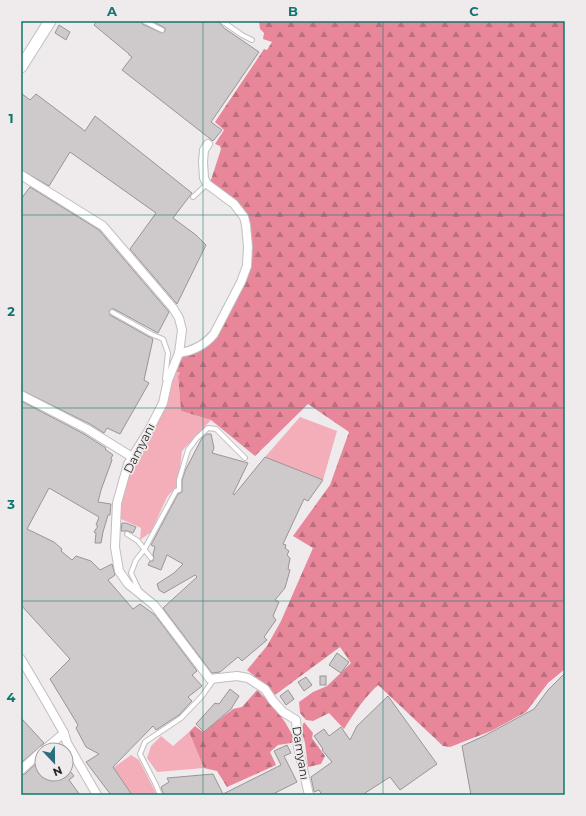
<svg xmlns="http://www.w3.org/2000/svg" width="586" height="816" font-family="Montserrat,sans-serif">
<defs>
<pattern id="forest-firs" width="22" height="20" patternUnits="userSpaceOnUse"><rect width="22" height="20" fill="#e8869a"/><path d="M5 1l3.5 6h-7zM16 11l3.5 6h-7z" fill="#bc6e7e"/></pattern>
</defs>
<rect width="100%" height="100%" fill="#efebec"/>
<g fill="#f3aeba">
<path d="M173 371 180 373 178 376 181 411 211 420 182 451 178 485 167 497 151 532 140 540 141 528 121 519 119 516V508L130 465 150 431Z"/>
<path d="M300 417 337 431 323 480 265 457Z"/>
<path d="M189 732 204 768 157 772 147 758 151 746 161 736 173 746Z"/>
<path d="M131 755 139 760 157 795H132L113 768Z"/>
</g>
<g fill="url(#forest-firs)">
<path d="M259 21H565V669L548 683 526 712 491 731 450 747 443 746 378 685C365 697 354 713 344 729L329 713 313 721 306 720 300 713 299 702 313 692 327 686 351 663 340 647 275 695 268 687 247 670 267 646 281 621 313 548 293 536 330 485 349 432 308 404 255 456 211 420 181 411 178 376 180 373 173 371 181 356 203 347 242 283 248 224 210 183 221 149 220 146 215 144 224 130 215 122 264 49 267 50 272 42 263 39 264 33 260 29Z"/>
<path d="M257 690C275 707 284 718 295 740L291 743 278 745 270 752 276 765 227 787 217 771 204 768 189 732 195 726 203 732 233 709 242 707Z"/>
<path d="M304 722 313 733 312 738 325 756 321 764 308 767 305 743 301 729Z"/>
</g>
<g fill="#cecacb" stroke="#999595">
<path d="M97 21H141L142 24 162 33 165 31V28L152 21H218L224 28 259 52 211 122 222 130 213 141 122 70 132 57 129 55V54L94 25Z"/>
<path d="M59 25 70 32 66 40 55 33Z"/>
<path d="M21 93 30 100 36 94 85 131 95 116 192 193 173 218 196 235 206 245 177 304 130 249 156 213 70 152 49 186 21 170Z"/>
<path d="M30 187 99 230 169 312 158 333 114 309H111L109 311 110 315 153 339 144 380 149 383 120 434 107 428 104 433 90 424 21 390V199Z"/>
<path d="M21 401 84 434 106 448 105 449 113 455 111 458 112 460 101 490 98 502 111 504 110 515H108L103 532 101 543H95L96 533 94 532 98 526 96 525 99 517 49 488 27 529 54 542 62 549 61 551 72 560 76 556 91 561 100 570 112 564 115 575 108 580 133 609 140 604 155 615 197 671 192 675 202 686 188 697 192 701 179 715 156 730 153 726 113 767 132 795H111L86 762 99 754 86 747 76 728 78 725 50 679 70 659 21 605Z"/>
<path d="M207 434H211L214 448 212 453 248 463 233 494 234 495 265 457 323 480 308 501 304 499 283 544 286 545 285 548 289 551 287 555 290 558 288 569 290 570 285 588 275 600 279 602 273 616 276 620 264 637 267 640 242 661 238 657 220 672 212 673 163 608 197 577 195 575 164 593 159 590 157 584 174 573 183 564 167 555 161 570 148 565 150 561H153L154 558 153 554 155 547 151 545 178 494 182 492V481L185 471 202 438Z"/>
<path d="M122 523H126L136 527 133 533 128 531H121Z"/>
<path d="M337 653 349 662 341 673 329 665Z"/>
<path d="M565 673V795H471L462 746 484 736 534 709 548 690Z"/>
<rect x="320" y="676" width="6" height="9"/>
<path d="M306 677 312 685 304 691 298 682Z"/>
<path d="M230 689 239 696 231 709 204 732 196 724 215 703 219 704Z"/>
<path d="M288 690 294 699 286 705 280 696Z"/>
<path d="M388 696 437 764 400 790 390 777 362 795H322L319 790 314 792 311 777 332 762 322 750 323 749 314 736 324 729 329 736 341 727 350 740 357 726Z"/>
<path d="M21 718 44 743 21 763Z"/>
<path d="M287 745 291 753 284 756 297 782 271 795H164L161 787 169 782 167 778 213 774 223 794 281 765 274 751Z"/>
<path d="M42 758V774H66V766L74 776 69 780 80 795H21V775L25 774Z"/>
</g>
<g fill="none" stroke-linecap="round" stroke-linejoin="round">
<g stroke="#c2bebe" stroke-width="6">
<g id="lane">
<path d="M144 21 162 30"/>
<path d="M222 21 242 35 252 40"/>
<path d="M193 197 207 184"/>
<path d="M112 312 151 334 163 339 168 353 165 379 168 380"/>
<path d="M127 534 138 541 151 558"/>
<path d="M139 590 131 573 136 560 144 550 176 491 179 490V480L188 450 197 438 208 428 216 429 245 458"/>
<path d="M160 795 156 785 140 754 145 742 181 718 202 696 214 679"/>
</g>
</g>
<g stroke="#c2bebe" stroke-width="10">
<g id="street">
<path d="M21 175 103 226 173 308 179 318 182 330 179 353 168 380 163 403 149 430 128 464 117 503 115 547 119 571 128 584 154 605 210 679 237 676 248 678 265 689 273 701 283 712 296 720 298 747 309 795"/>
<path d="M179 353C193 351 205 345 214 334L241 282 247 266 248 247 246 225 244 217 234 204 207 184 204 178 203 162 204 150 208 144"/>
<path d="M21 395 87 429 132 457"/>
<path d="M21 659 47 703 64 733 67 743 97 795"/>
<path d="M44 750 64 733"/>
<path d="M21 770 42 751"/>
</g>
</g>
<g stroke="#c2bebe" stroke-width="13">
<path id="secondary" d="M21 67 50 21"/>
</g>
<use href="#lane" stroke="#fff" stroke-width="4"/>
<use href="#street" stroke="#fff" stroke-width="8"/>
<use href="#secondary" stroke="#fff" stroke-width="11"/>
</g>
<path fill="none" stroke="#0f766e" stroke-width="1" stroke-opacity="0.55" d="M203 21V795M383 21V795M21 215H565M21 408H565M21 601H565"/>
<g text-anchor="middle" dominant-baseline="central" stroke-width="3.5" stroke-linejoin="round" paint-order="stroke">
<g font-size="12" fill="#282727" stroke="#efebec">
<text transform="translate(139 448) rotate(-63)">Damyanı</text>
<text transform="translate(301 753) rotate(81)">Damyanı</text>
</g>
</g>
<rect width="586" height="816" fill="none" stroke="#efebec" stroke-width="44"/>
<g transform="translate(54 762) rotate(158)"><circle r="19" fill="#efebec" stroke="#9f9d9d"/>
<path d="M0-3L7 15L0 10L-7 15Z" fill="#2a6e7e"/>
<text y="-6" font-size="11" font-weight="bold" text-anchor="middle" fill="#282727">N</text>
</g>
<rect x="22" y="22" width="542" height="772" fill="none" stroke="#0f766e" stroke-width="1.5"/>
<g font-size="13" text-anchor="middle" font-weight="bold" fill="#0f766e">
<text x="112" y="16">A</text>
<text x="293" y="16">B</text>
<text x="474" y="16">C</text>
<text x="11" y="123">1</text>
<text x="11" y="316">2</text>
<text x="11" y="509">3</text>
<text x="11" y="702">4</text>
</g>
</svg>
